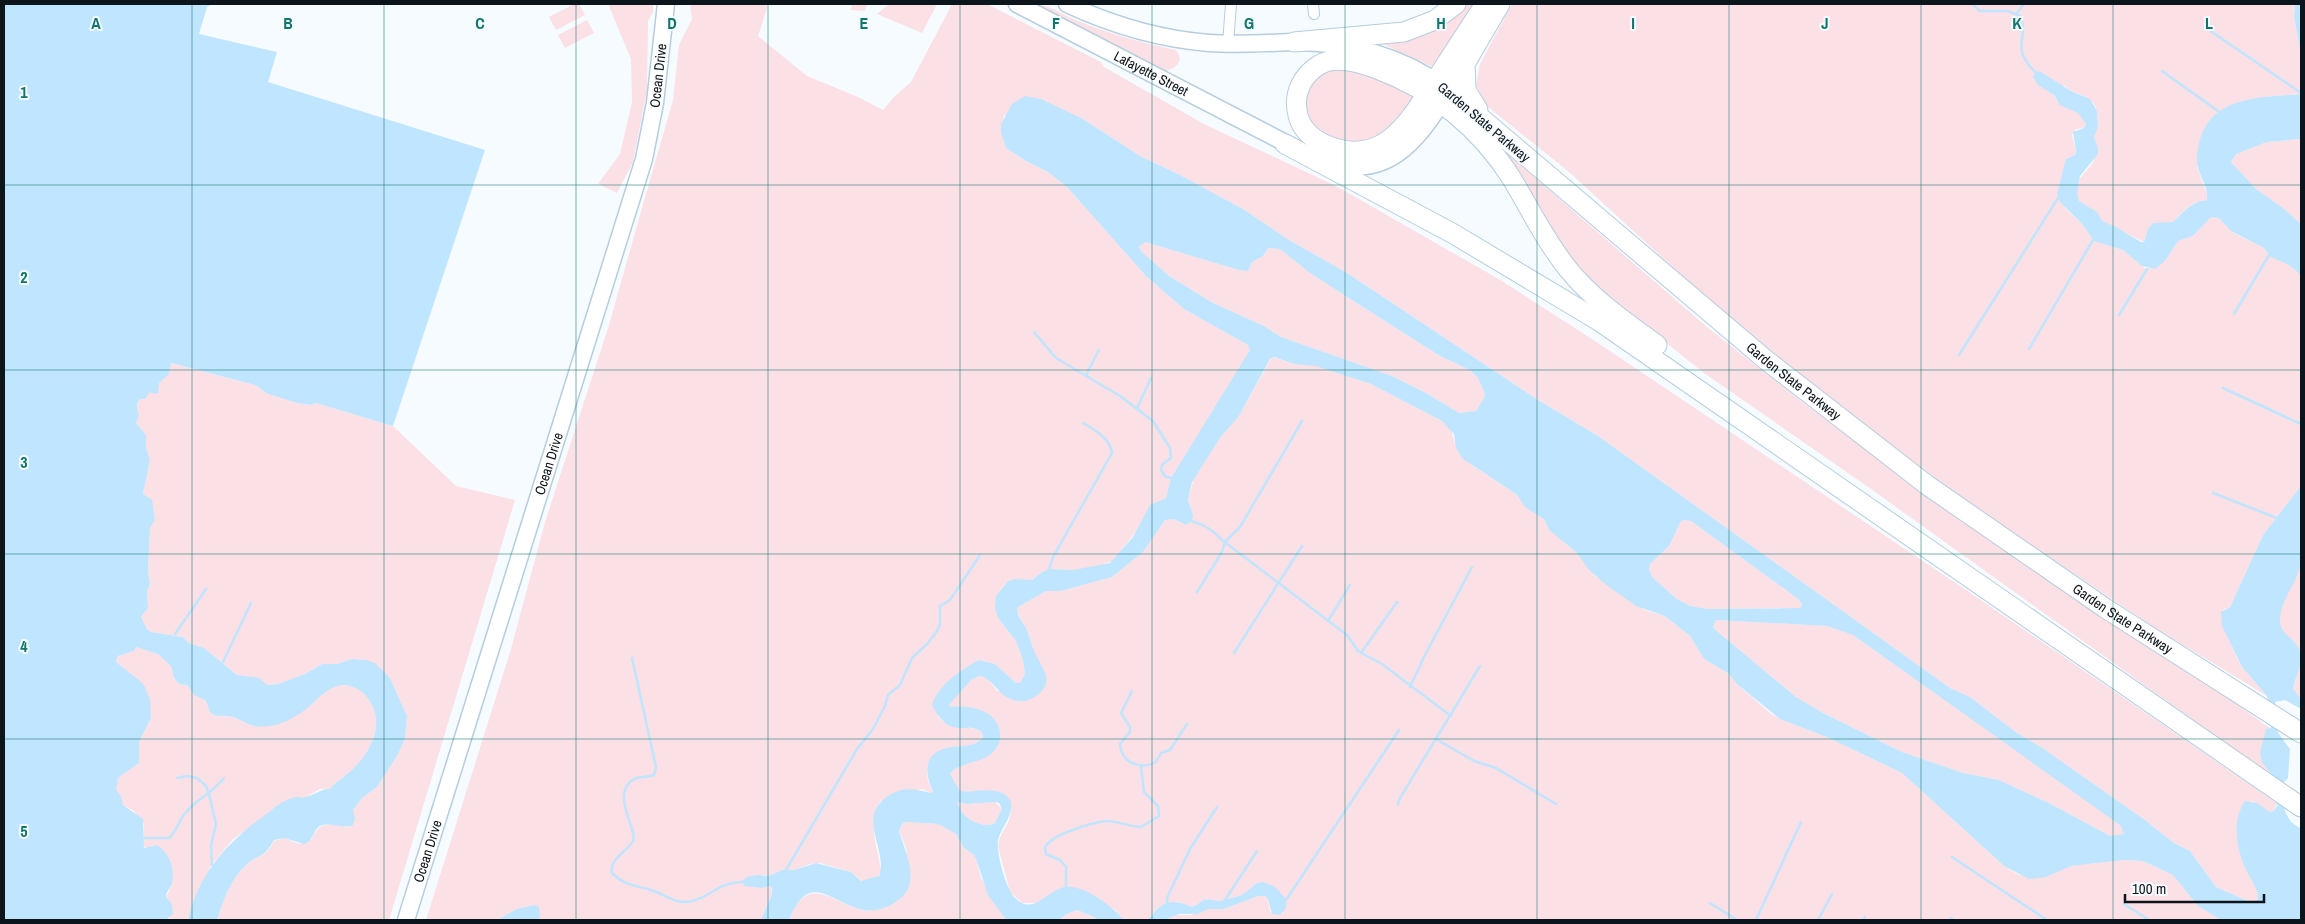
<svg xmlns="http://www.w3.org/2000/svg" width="2305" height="924" font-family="'Archivo Narrow',sans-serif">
<rect width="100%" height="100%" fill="#f6fbff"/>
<g fill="#fbe0e6">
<path d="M574 4H579L585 15 556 30 549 17Z"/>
<path d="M608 4H653V12L648 21 647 91 633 162 617 193 598 184 620 154 632 102 631 59Z"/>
<path d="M690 4H766L767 8 758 36 807 76 858 97 883 110 894 97 911 82 951 6 954 4H987L1101 62 1104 67 1204 124 1336 186 1502 281 1598 343 1975 596 2277 803 2274 811 2270 812 2252 801 2243 805C2235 827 2237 849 2246 870 2251 880 2258 888 2258 899L2252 903 2216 887 2190 851 2174 843 2145 820 2041 747 2017 733 1970 697 1950 688 1598 436 1538 400 1347 273 1289 240 1243 209 1180 175 1140 156 1083 119 1004 115 1001 133 1006 148 1026 161 1048 172 1067 187 1146 276 1184 309 1248 345 1250 348 1247 357 1171 478 1166 498 1150 506 1141 525 1113 561 1095 567 1073 570 1056 569 1042 572 1030 581C1010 579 1008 579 996 596L998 618 1016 641 1023 660 1025 674 1020 683H1016L995 664 979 660 957 674 938 694V717C957 736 971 722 982 733L983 737C973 750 958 745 947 748 925 755 922 773 933 791L931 793 922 789 881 801C865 820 879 850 881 872L876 878 862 881 851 872 820 863 810 864 794 870H782L769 876 762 875V888L771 886 772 894 761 920H537L534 905 517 909 497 920H426L511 649 545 522 609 325 638 222 673 100 679 45 692 19Z"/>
<path d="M852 4H867L865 11 851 10Z"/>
<path d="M889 4H937L922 33 877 14Z"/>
<path d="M1032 4C1050 4 1062 15 1078 21 1110 34 1142 43 1176 50 1185 61 1176 68 1166 71Z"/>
<path d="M1465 4H1476L1440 61 1433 67 1383 44 1420 35Z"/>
<path d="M1512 4H2295L2294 17 2301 55V94L2273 96 2239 102 2197 167 2208 197 2207 200C2189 202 2184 211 2173 222 2154 228 2152 215 2144 242L2102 221 2089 207 2079 201C2071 181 2083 177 2092 164 2095 159 2096 153 2098 148L2094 137C2098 126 2101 107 2089 99 2081 93 2071 93 2064 85L2051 92 2058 102 2078 113 2086 124 2084 128 2076 129 2072 135 2076 151 2075 155 2066 159 2064 172 2065 208 2082 224 2094 241 2123 250 2146 269 2165 261 2178 241 2193 236 2211 217 2219 218 2234 233 2264 248 2269 254 2289 265 2301 275V486L2263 535 2230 607 2223 610 2226 634 2237 658 2242 667 2267 696 2152 626 2036 548 1956 493 1830 400 1725 315 1569 172 1487 106 1476 85 1480 64Z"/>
<path d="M587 20 594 33 565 48 558 35Z"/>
<path d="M1340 65 1365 70 1419 95 1391 133 1359 146 1329 141 1306 121C1302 81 1303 82 1340 65Z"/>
<path d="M2301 139V224L2283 208 2256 189 2231 162 2236 154 2267 142Z"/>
<path d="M1504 151 1707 327 1810 408 1931 497 2191 671 2271 729 2274 778 1871 489 1704 373 1610 298 1573 263 1502 154Z"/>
<path d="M1145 242 1239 270 1248 271 1252 262 1263 256 1268 248 1280 249 1310 273 1355 302 1440 356 1470 370 1478 378 1485 394 1483 400 1476 411 1459 413 1426 393 1392 376 1281 337 1264 326 1213 303 1169 276 1141 251 1139 247Z"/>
<path d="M1272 357 1294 364 1316 365 1371 384 1442 421 1451 429 1455 444 1473 466 1516 494 1519 499 1544 519 1549 530 1577 553 1595 576 1645 610 1665 616 1690 636 1704 659 1728 673 1738 685 1770 713 1780 719 1829 738 1902 773 2004 866 2019 875 2046 877 2070 866 2124 860 2143 861 2173 875 2198 906 2221 920H1164L1172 915H1191L1208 909H1224L1258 896H1265L1268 899 1270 911 1275 915 1283 913 1262 882 1257 883 1242 895 1220 901 1205 899 1193 907C1188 906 1186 904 1182 903 1164 899 1157 907 1148 920H1124L1114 909 1062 888 1037 903H1022L1010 892 998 846C999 836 1004 831 1008 822 1024 783 979 794 960 791L950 774C961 760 985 764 998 746L996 721C985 709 966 706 950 707V703L971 680 979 676 987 678 997 691 1038 694C1056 677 1040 668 1034 652 1031 644 1030 636 1026 629 1022 621 1017 615 1018 607L1046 591H1061L1112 577 1143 552 1165 520 1174 519 1184 524 1193 515 1188 500 1194 478 1220 438 1239 416Z"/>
<path d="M170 363 255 385 268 394 297 403 310 405 316 403 393 426 456 486 515 500 389 920H217C223 901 230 880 246 865 259 853 263 861 274 841L284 838 299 844 312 839C320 819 331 825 349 827L353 816V810L362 798 377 787 397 756 405 739 407 716 390 678 366 660 352 659 337 664H322L305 674 278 684 267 685 251 677 237 675 204 648 189 643 183 637 151 632 147 629 141 617 148 608 147 592 150 584 148 570 150 528 155 519 153 508 143 494 150 460 146 448V435L136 423 139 415 136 409 140 399 169 374Z"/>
<path d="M1684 520 1691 521 1797 598 1802 604 1800 608 1708 609 1690 606 1677 599 1653 578 1649 571 1650 564 1669 546 1681 521Z"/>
<path d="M2301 562V658C2299 639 2287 640 2281 629 2273 612 2297 580 2301 562Z"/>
<path d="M1716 620 1827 626 1853 635 2103 812 2121 826 2124 834 2110 836 2051 804 1999 780 1963 773 1902 752 1823 713 1796 697 1718 632 1713 627Z"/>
<path d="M136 647 158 654 171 666 174 679 178 683 188 686 194 695 205 700C207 703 208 706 209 710 213 719 225 715 233 717 240 720 247 724 254 726 269 729 302 713 313 703 321 696 327 689 338 686 347 683 359 688 366 695 388 720 370 756 347 774 341 780 335 782 330 789H320L306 797 290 799 233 839 211 866 191 909 188 920H166L170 918 172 904 166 897 171 887 151 846 146 848 143 846 144 824 134 811 123 805 121 796 115 790 118 778 139 763V742L151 718 139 680 116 662 118 656 134 651Z"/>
<path d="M2301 661V699L2293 689Z"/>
<path d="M957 802 967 804 995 802 1002 809 994 824C979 828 961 817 957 802Z"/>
<path d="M907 822 938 824 956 834 964 848 973 854 976 859 981 878 1006 920H789C808 873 829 901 862 910 870 912 878 909 885 907L910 874 906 848 899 830 903 823Z"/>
<path d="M1077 910 1094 917 1097 920H1059L1067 914Z"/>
</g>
<g fill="#c0e5fe" fill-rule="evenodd">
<path d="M4 4H212L207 7 199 34 277 52 268 82 485 150 393 426 316 403 310 405 297 403 268 394 255 385 171 363 169 374 159 383 158 393 155 394 150 392 145 399H140C136 405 136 409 139 415L136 423 146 435V448L150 460 143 494 152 500 155 520 150 528 148 570 150 584 147 592 148 608 141 617 147 629 151 632 183 637 189 643 204 648 237 675 259 678 267 685 278 684 305 674 322 664H337L352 659 366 660 375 663 390 678 407 716 405 739 397 756 377 787 362 798 353 810 355 819 353 825C343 830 330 821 320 826 312 831 315 840 304 844L284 838 274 840C262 861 259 853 246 865 230 880 223 901 217 920H188C198 876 225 844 261 818 271 811 284 798 297 797 300 797 302 798 305 797 314 796 319 789 330 789 335 782 341 780 347 774 370 756 389 720 365 695 359 688 346 683 338 686 327 689 321 696 313 703 298 717 275 730 254 726 247 724 241 720 233 717 226 715 213 719 209 710 208 706 207 703 205 700L194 695 188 686 178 683 174 678 171 666 158 654 136 647 134 651 118 656 116 662 139 680 145 687 150 700 151 718 139 742V763L118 778 116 790 121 796 123 805 143 819 144 848 157 845C170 853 176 871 171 886 169 890 166 892 166 897L172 904 173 914 166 920H4Z"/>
<path d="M2295 4H2301V55L2294 17Z"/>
<path d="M2036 71 2041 72 2071 91 2090 99 2097 111 2098 127 2094 137 2098 148V154L2080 176 2077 193 2079 201 2097 212 2102 221 2114 226 2141 242H2144L2148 229 2153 223 2173 222C2185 211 2190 202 2207 200 2209 186 2196 173 2197 159 2200 110 2231 100 2274 96 2283 95 2292 95 2301 94V139L2267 142 2236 154 2231 162 2256 189 2283 208 2301 224V275L2289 265 2271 257 2264 248 2231 231 2219 218 2211 217 2193 236 2178 241 2165 261 2155 269 2142 266 2123 250 2094 241 2082 224 2060 202 2057 194 2066 159 2075 155 2076 151 2073 132 2084 128 2086 124 2078 113 2060 105 2054 95 2038 85 2033 77Z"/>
<path d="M1025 96 1041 99 1083 119 1140 156 1180 175 1243 209 1289 240 1347 273 1538 400 1598 436 1950 688 1970 697 2017 733 2041 747 2145 820 2174 843 2190 851 2216 887 2252 903 2258 899C2258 888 2251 880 2246 870 2237 850 2231 821 2245 801L2257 803 2270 812 2274 811 2277 806 2274 778 2262 762 2260 753 2266 729 2271 728 2267 696 2242 667 2222 626 2221 612 2230 607 2263 535 2301 486C2301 510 2305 540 2301 563 2297 584 2280 599 2280 621 2280 636 2297 638 2300 652 2304 665 2295 676 2293 689L2301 699V709L2285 700 2275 702 2278 733 2290 749 2288 778 2282 784 2285 812 2291 822 2301 829V920H2221L2198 906 2173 875 2143 861 2124 860 2071 866 2046 877 2029 879 2004 866 1902 773 1829 738 1780 719 1738 685 1728 673 1704 659 1690 636 1665 616 1636 606 1605 584 1589 570 1577 553 1549 530 1544 519 1525 507 1516 494 1463 459 1456 448 1454 434 1442 421 1371 384 1316 366 1294 364 1274 357 1270 359 1239 416 1220 438 1192 482 1188 500 1193 515 1192 521 1186 525 1174 519 1165 520 1143 552 1112 577 1061 591H1046L1018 607C1016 615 1022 621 1026 628 1030 636 1031 645 1035 653 1041 668 1056 679 1038 695 1033 698 1026 702 1020 701 998 700 994 677 979 676L971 680 949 705 951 707C969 705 998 710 1000 733 1001 740 999 746 994 751 983 764 960 761 950 774L960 791C973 793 989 787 1002 793 1024 804 1001 826 998 840 996 853 1006 889 1015 898 1035 917 1048 888 1066 887 1085 885 1113 907 1124 920H1097L1094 917 1077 910 1067 914 1059 920H1006L988 895 976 859 973 854 964 848 956 834 938 824 907 822 903 823 899 830C903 847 913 864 910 882 909 891 902 898 894 903 886 908 874 912 864 910 831 904 810 868 789 920H761L772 894V888L770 886 762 888 744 886 743 880 747 877 757 875 769 876 782 870H794L816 863 851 872 861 881 879 876C889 850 855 818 888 796 904 786 914 789 931 793L933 791C925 776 923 755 943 749 956 744 973 750 983 737L982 733C967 718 952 744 932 705 938 685 962 669 979 660L995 664 1016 683H1020L1025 674 1023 660 1016 641 998 618 995 608 996 596 1008 581 1015 579 1032 580 1042 572 1051 569 1073 570 1110 563 1133 537 1150 505 1166 498 1171 478 1250 350 1248 345 1184 309 1146 276 1067 187 1048 172 1026 161 1006 148 1001 133V124L1012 104ZM1145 242 1239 270 1248 271 1252 262 1263 256 1268 248 1280 249 1310 273 1355 302 1440 356 1470 370 1478 378 1485 394 1483 400 1476 411 1459 413 1426 393 1392 376 1281 337 1264 326 1213 303 1169 276 1141 251 1139 247ZM1684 520 1691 521 1797 598 1802 604 1800 608 1708 609 1690 606 1677 599 1653 578 1649 570 1650 564 1669 546 1681 521ZM1716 620 1827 626 1853 635 2103 813 2121 826 2124 834 2110 836 2051 804 1999 780 1963 773 1902 752 1823 713 1796 697 1718 632 1713 627ZM957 802 967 804 995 802 999 803 1002 809 994 824C979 828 961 817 957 802Z"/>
<path d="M1262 882 1274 886 1286 899C1287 907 1286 911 1279 915L1272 914 1268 899 1265 896H1258L1224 909H1208L1198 914H1179L1164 920H1148C1158 907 1164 899 1181 903 1186 904 1188 906 1193 907L1205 899 1220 901 1242 895 1257 883Z"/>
<path d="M534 905 539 907 540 917 537 920H497L517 909Z"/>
</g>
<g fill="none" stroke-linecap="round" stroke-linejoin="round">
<g stroke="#c0e5fe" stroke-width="2.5">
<path d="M1972 4 1980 11H2008L2020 16C2030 39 2009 45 2035 72"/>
<path d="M2017 13 2024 4"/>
<path d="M2206 28 2301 93"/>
<path d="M2162 71 2218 111"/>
<path d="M2234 314 2269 255"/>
<path d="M2119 315 2147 269"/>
<path d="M1034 332 1056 358 1120 396 1153 421 1170 448 1171 458 1162 465 1161 470 1165 476 1171 478"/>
<path d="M2029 349 2093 240"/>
<path d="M1959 355 2058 198"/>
<path d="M1086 375 1099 350"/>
<path d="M2223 388 2301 424"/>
<path d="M1137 408 1151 378"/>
<path d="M2213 493 2277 518"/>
<path d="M1192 521C1205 525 1213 530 1222 540L1347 635 1358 651 1382 664 1451 716"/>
<path d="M1049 569 1053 557 1112 453C1110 438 1095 430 1083 423"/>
<path d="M1197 592 1222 552 1225 542 1240 527 1302 421"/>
<path d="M1328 621 1350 585"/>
<path d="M175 634 206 589"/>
<path d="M1234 653 1302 546"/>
<path d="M1361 653 1397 602"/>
<path d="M632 658 656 767 654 775C647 778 638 775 631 781 612 797 638 831 633 841 627 852 609 859 612 873 626 887 637 885 654 891 667 896 677 905 692 901 713 896 716 883 743 882"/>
<path d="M223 662 251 603"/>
<path d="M1410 687 1425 655 1472 567"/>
<path d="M1132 691 1121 713 1130 727V732L1120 744C1121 763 1141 770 1156 762L1161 753 1170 750 1187 724"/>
<path d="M1436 739 1474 761 1496 768 1556 804"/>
<path d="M177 778 187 776 197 778 206 786 209 794 216 824 211 845 212 865"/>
<path d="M1398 804 1400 798 1480 666"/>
<path d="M145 838H169C177 831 179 820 186 812 198 799 213 792 224 778"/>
<path d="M1952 857 2047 920"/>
<path d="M786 870 857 749 873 729 885 706 888 695 900 685 912 658 928 643 937 631 940 624V606L950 600 980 555"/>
<path d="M1066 886V867L1060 860 1046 854 1045 848C1049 835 1094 822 1107 821 1118 821 1129 827 1141 827L1159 816 1158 806 1144 792 1141 766"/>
<path d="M1225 900 1257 851"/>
<path d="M1286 900 1399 730"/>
<path d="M1167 902V898L1190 849 1217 807"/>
<path d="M1710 903 1737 920"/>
<path d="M2124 904 2149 920"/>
<path d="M1951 918 1954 920"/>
<path d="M1756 920 1801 822"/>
<path d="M1818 920 1832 894"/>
<path d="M1863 920 1865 917"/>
</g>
<g stroke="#b5cdde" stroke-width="12">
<g id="street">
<path d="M1313 4 1314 14"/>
<path d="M1228 44 1231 4"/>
</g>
</g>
<g stroke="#b5cdde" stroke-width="19">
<g id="primary">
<path id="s1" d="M1017 4 1297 149"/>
<path d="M1067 4C1112 25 1159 39 1209 43 1238 45 1265 43 1293 42 1348 42 1400 55 1444 87"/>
<path d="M1325 160C1400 189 1432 116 1465 64"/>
<path id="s2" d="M406 920 644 159 655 103 666 4"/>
</g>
</g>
<g stroke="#b5cdde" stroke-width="21">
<g id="highway">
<path d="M1485 4 1435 81C1409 122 1382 170 1324 144 1309 137 1299 126 1297 110 1294 92 1303 75 1319 65 1336 55 1359 62 1377 69 1433 90 1480 128 1512 179 1530 209 1546 242 1568 269 1593 300 1626 322 1657 345"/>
<path d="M1294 42 1404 32 1435 20 1456 4"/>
<path id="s3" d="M1448 90 1766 360 1927 485 2105 608 2301 733"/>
<path d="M1478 110 1466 90 1465 64 1500 4"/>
<path d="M1285 144 1452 233 1599 321 2301 807"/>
</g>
</g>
<use href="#street" stroke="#fff" stroke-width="10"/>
<use href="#primary" stroke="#fff" stroke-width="16"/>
<use href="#highway" stroke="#fff" stroke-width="19"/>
</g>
<path fill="none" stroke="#0f766e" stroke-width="1" stroke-opacity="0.55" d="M192 4V920M384 4V920M576 4V920M768 4V920M960 4V920M1152 4V920M1345 4V920M1537 4V920M1729 4V920M1921 4V920M2113 4V920M4 185H2301M4 370H2301M4 554H2301M4 739H2301"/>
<g text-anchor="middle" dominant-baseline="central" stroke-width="4" stroke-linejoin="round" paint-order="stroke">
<g font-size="14" fill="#0c151b" stroke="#f6fbff">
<text stroke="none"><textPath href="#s1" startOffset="151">Lafayette Street</textPath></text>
<text stroke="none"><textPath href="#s2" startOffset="882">Ocean Drive</textPath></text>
<text transform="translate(1484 122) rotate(40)">Garden State Parkway</text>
<text stroke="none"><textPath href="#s3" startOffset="452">Garden State Parkway</textPath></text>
<text stroke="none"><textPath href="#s2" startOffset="478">Ocean Drive</textPath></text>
<text stroke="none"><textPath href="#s3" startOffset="858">Garden State Parkway</textPath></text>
<text stroke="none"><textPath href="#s2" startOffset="72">Ocean Drive</textPath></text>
</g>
</g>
<g font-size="16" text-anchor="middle" font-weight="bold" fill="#0f766e" stroke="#f6fbff" stroke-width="4" stroke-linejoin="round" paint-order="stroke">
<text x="96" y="29">A</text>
<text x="288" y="29">B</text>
<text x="480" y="29">C</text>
<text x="672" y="29">D</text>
<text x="864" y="29">E</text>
<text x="1056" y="29">F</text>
<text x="1249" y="29">G</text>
<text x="1441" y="29">H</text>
<text x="1633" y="29">I</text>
<text x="1825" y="29">J</text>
<text x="2017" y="29">K</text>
<text x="2209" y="29">L</text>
<text x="24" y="98">1</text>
<text x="24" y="283">2</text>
<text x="24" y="468">3</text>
<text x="24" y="652">4</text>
<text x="24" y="837">5</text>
</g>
<rect width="2305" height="924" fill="none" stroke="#0c151b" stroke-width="10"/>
<path d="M2125 894v8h139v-8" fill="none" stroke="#0c151b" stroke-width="2.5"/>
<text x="2132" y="894" font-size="15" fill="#0c151b" stroke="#f6fbff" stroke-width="4" paint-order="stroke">100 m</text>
</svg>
